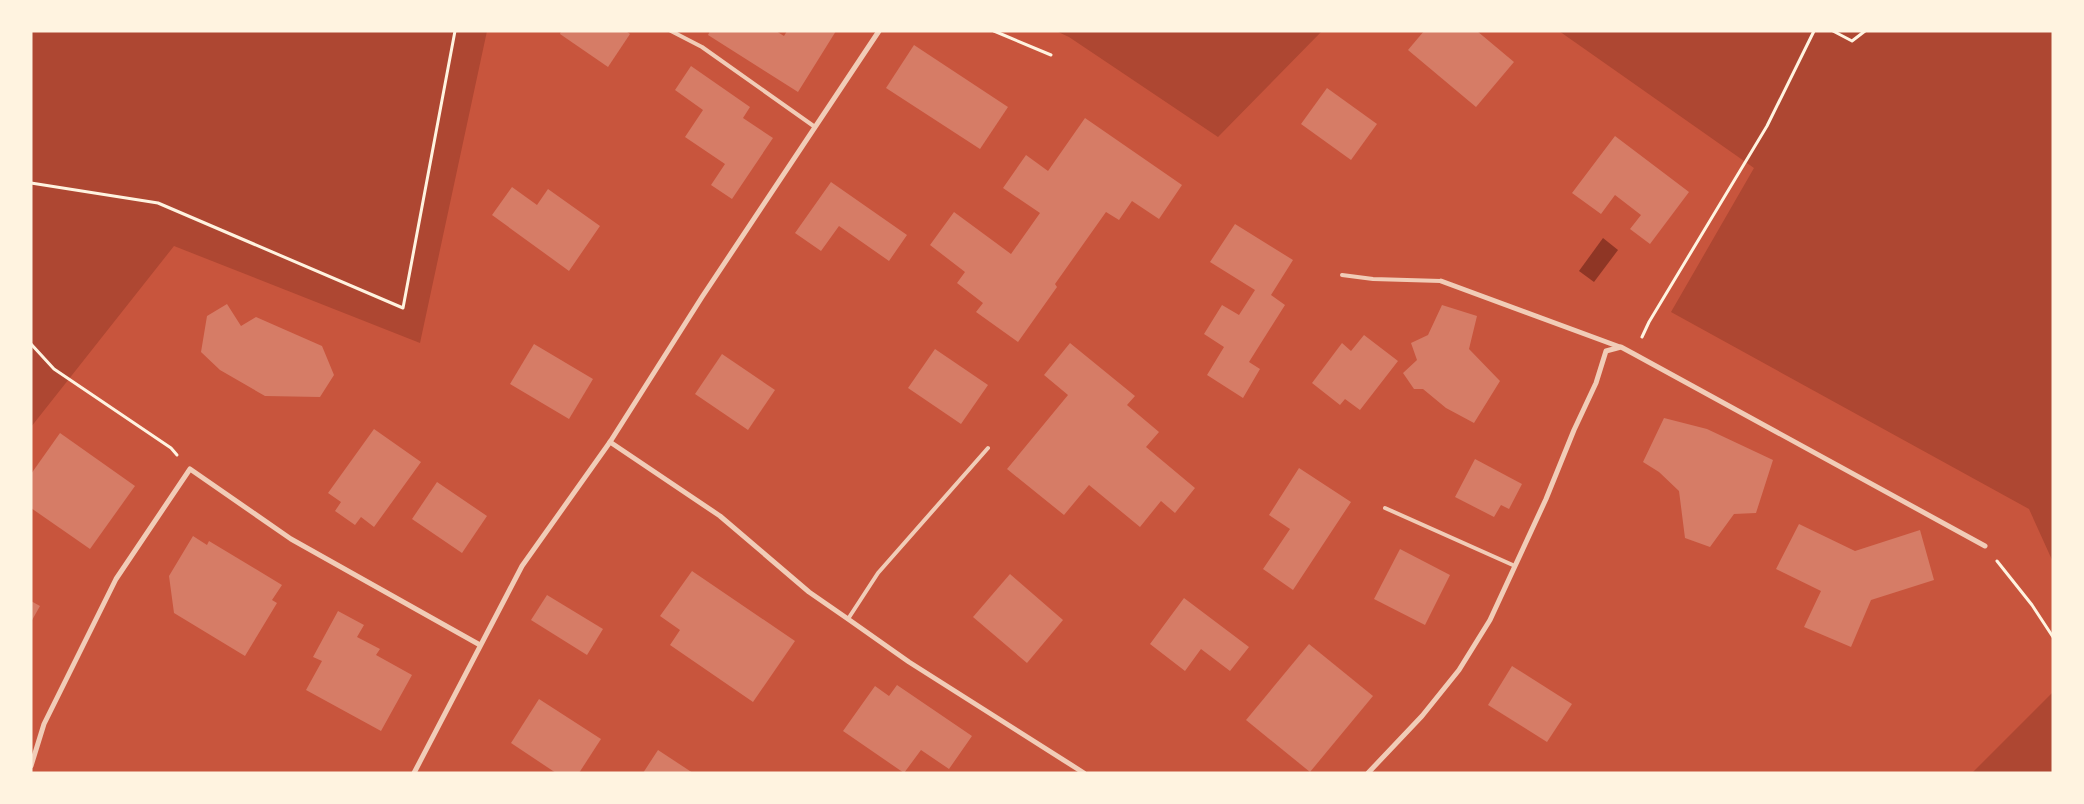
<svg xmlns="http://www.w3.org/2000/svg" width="2084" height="804" font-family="'Roboto Condensed',sans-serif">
<rect width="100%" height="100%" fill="#c8553d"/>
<g fill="#ae4732">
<path d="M31 31H487L420 343 174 246 31 427Z"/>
<path d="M1056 31H1322L1218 137 1069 37Z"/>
<path d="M1559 31H2053V562L2029 509 1671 312 1754 168Z"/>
<path d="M2053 692V773H1972Z"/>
</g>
<path fill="#8f3625" d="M1603 238 1618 250 1594 282 1579 271Z"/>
<g fill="#d67c66">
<path d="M561 31H626L630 34 608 67 560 34Z"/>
<path d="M710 31H776L784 36 787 31H836L798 92 708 35Z"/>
<path d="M1424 31H1477L1514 62 1476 107 1408 50Z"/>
<path d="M914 45 1008 107 980 149 886 88Z"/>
<path d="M691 66 750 107 743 118 773 138 732 199 711 185 725 164 685 137 703 110 675 90Z"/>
<path d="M1327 88 1377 124 1351 160 1301 124Z"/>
<path d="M1085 118 1182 185 1159 219 1132 201 1119 220 1106 212 1055 284 1057 287 1018 342 976 312 983 303 957 283 965 272 930 245 954 212 1011 254 1040 213 1003 188 1026 155 1048 171Z"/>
<path d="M1615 136 1689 192 1650 244 1630 229 1641 215 1615 195 1601 214 1572 193Z"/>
<path d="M831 182 907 235 889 261 839 226 821 251 795 233Z"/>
<path d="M512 187 537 205 548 189 600 226 569 271 492 215Z"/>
<path d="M1235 224 1293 260 1271 295 1285 305 1249 362 1260 369 1243 398 1207 375 1224 347 1204 334 1222 305 1239 315 1255 290 1210 262Z"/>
<path d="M227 304 241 326 256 317 322 346 334 375 320 397 265 396 220 370 201 352 207 316Z"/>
<path d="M1442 305 1477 316 1469 349 1500 381 1474 423 1446 408 1423 389H1414L1403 373 1417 360 1411 343 1428 335Z"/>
<path d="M1364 335 1398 361 1360 410 1345 399 1340 405 1312 383 1342 343 1351 351Z"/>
<path d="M1070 343 1135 396 1127 405 1159 432 1146 447 1195 488 1175 513 1161 501 1140 527 1089 485 1064 515 1007 469 1068 395 1044 375Z"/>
<path d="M534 344 593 379 569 419 510 384Z"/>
<path d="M935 349 988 385 961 424 908 388Z"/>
<path d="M722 354 775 390 748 430 695 394Z"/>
<path d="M1664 418 1707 429 1773 460 1756 513 1734 514 1710 547 1685 538 1679 491 1659 472 1643 462Z"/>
<path d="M374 429 421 462 374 527 361 517 355 525 335 511 341 502 328 493Z"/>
<path d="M60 433 135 486 90 549 31 508V474Z"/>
<path d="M1475 459 1522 484 1509 509 1501 505 1494 517 1455 497Z"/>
<path d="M1299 468 1351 502 1293 590 1263 569 1290 529 1269 515Z"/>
<path d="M437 482 487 516 462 553 412 519Z"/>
<path d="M1799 524 1855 551 1920 530 1934 580 1871 600 1851 647 1804 627 1821 591 1776 569Z"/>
<path d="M193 536 207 545 209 541 282 585 272 600 277 603 245 656 174 613 169 576Z"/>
<path d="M1400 549 1450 575 1425 625 1374 599Z"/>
<path d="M692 571 795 641 753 702 670 645 680 630 660 616Z"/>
<path d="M1010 574 1063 620 1027 663 973 617Z"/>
<path d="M547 595 603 629 587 655 531 620Z"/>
<path d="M1184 598 1249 647 1230 671 1201 649 1185 671 1150 644Z"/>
<path d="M31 601 40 606 31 622Z"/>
<path d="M338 611 364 625 357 637 380 649 376 655 412 675 381 731 306 690 322 661 313 657Z"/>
<path d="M1309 644 1373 696 1310 772 1246 720Z"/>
<path d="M1512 666 1572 704 1547 742 1488 705Z"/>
<path d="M897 685 972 736 949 769 921 750 904 773 843 731 875 686 889 696Z"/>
<path d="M539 699 601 739 579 773H556L511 743Z"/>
<path d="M658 750 693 773H643Z"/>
</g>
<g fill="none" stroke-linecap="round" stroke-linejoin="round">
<g stroke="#fff3e0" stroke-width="3">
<path d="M994 31 1051 55"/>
<path d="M1833 31 1852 41 1865 31"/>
<path d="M31 183 158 203 403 308 455 31"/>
<path d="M1642 337 1649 322 1767 126 1814 31"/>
<path d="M31 344 54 369 171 448 177 455"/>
<path d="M1997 561 2032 605 2053 637"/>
</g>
<g stroke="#f1ccb7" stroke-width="4">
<path d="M671 31 702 47 815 127"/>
<path d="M1342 275 1373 279 1441 281"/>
<path d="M1385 508 1515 566"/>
<path d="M848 619 878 573 988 448"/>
</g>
<g stroke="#f1ccb7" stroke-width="5">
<path d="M1441 281 1620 347"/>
<path d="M610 442 720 516 809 592 848 619 909 662 1084 773"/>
<path d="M31 766 44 724 116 579 190 469 291 539 480 645"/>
<path d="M414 773 522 566 610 442 702 297 879 31"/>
<path d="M1368 773 1422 716 1459 670 1490 620 1546 499 1574 430 1596 383 1606 351 1621 347 1634 354 1985 546"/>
</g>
</g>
<rect width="2084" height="804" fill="none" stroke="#fff3e0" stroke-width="65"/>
</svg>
